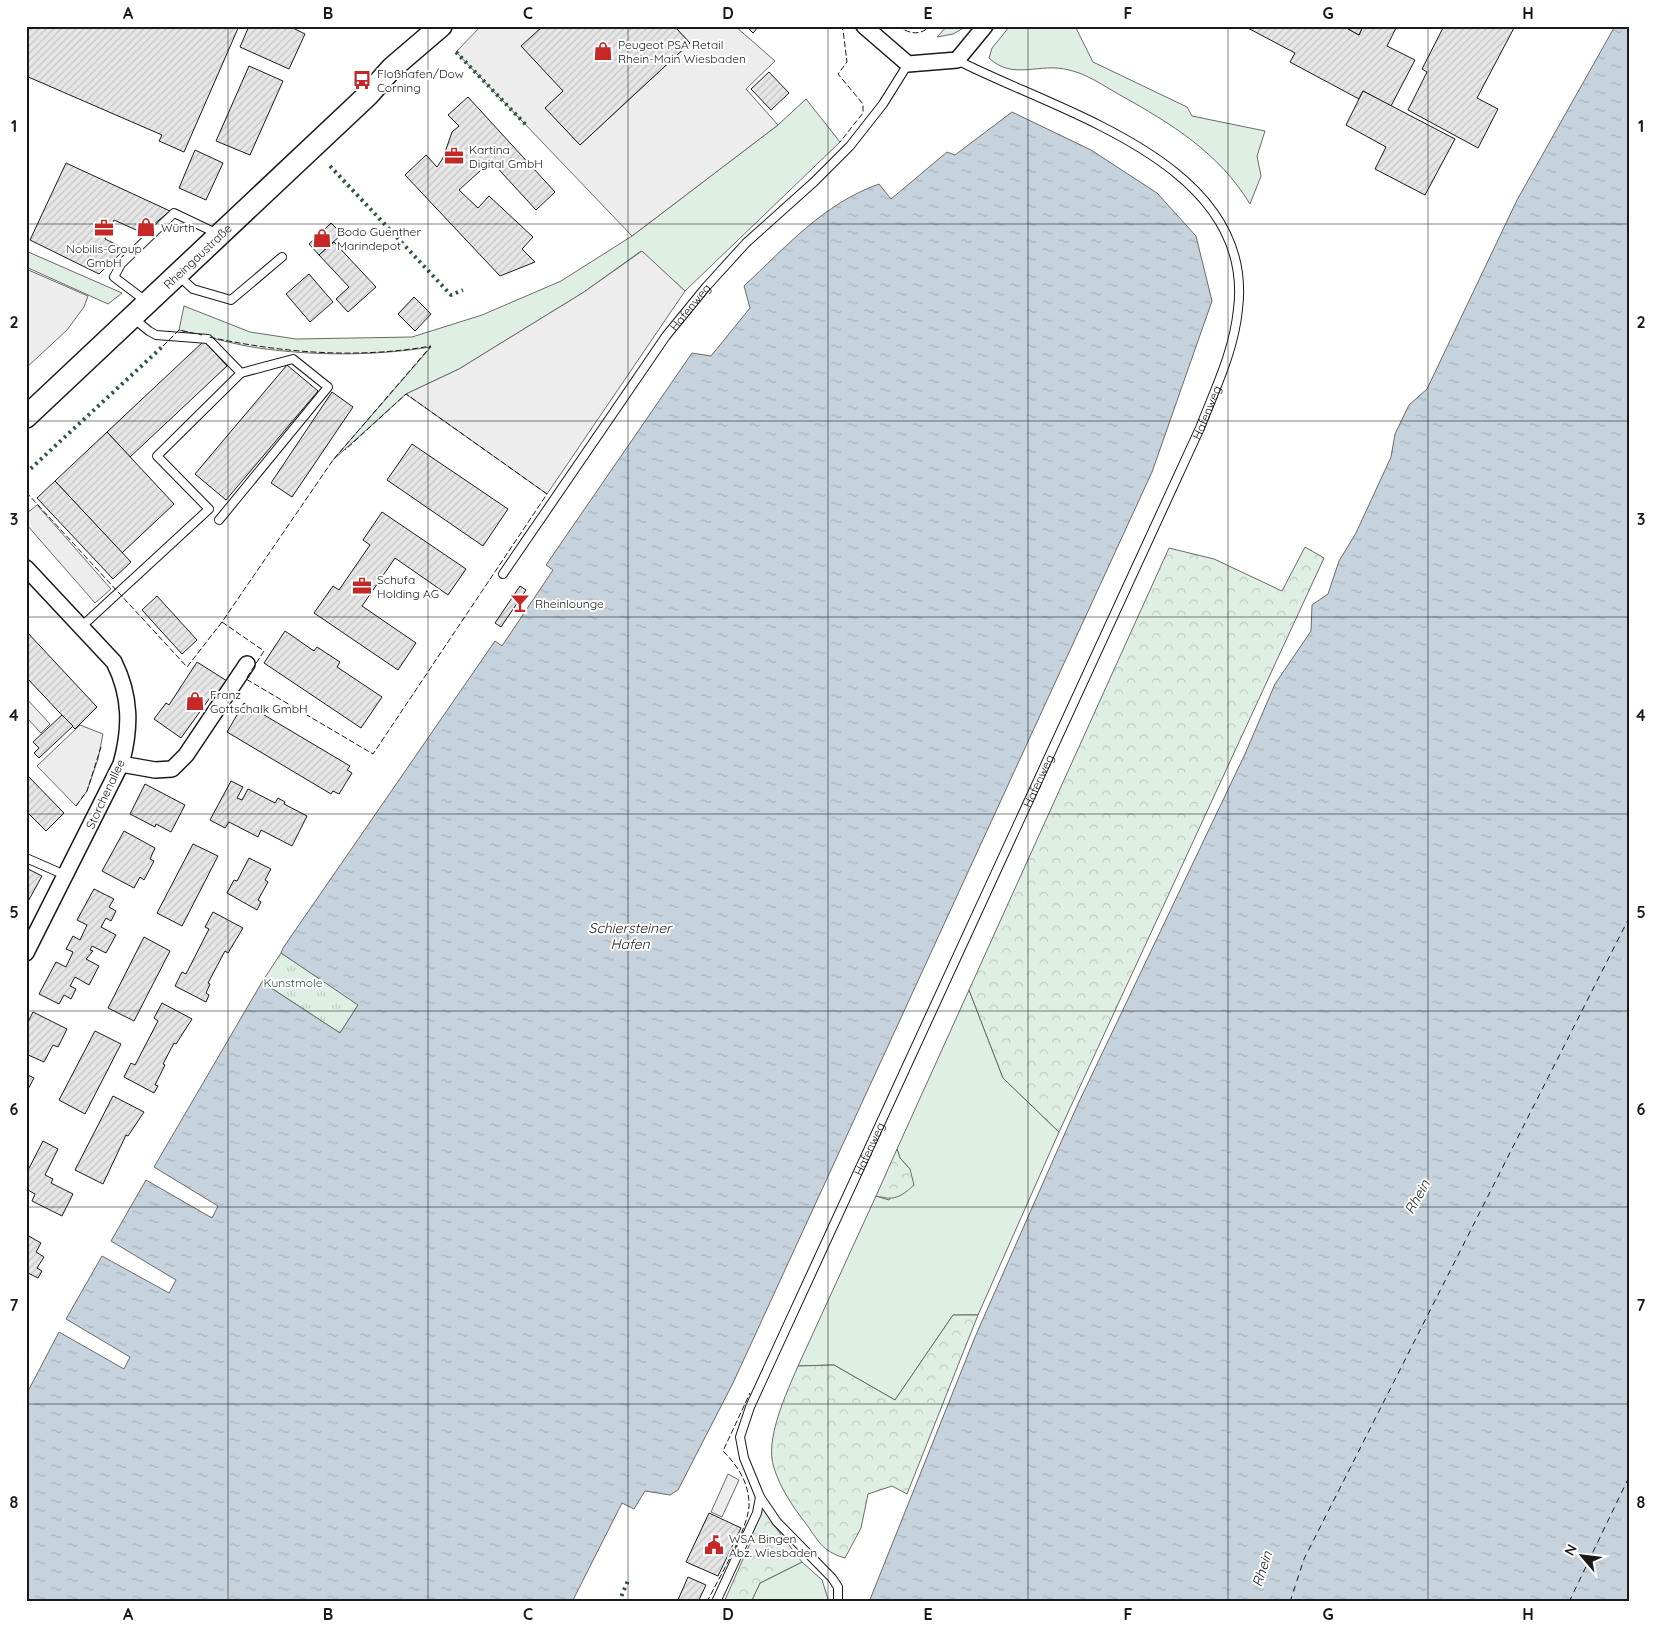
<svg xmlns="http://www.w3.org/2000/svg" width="1655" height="1628" font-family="Quicksand,sans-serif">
<defs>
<pattern id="forest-crowns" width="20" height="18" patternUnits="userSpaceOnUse" patternTransform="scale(1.25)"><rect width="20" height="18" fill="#e0efe3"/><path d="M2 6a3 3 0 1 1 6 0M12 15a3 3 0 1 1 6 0" fill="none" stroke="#c0ccc2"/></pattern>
<pattern id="park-tufts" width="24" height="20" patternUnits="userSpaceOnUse" patternTransform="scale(1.25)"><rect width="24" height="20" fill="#e0efe3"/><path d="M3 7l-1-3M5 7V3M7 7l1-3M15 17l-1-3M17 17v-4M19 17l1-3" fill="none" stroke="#c0ccc2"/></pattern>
<pattern id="water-ripples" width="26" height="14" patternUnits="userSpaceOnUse" patternTransform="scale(1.25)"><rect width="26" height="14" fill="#c6d2dc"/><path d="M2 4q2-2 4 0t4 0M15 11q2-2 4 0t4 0" fill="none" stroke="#aab4bc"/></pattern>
<pattern id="building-hatch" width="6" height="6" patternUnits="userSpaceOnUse" patternTransform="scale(1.25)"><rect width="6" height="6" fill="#e6e6e6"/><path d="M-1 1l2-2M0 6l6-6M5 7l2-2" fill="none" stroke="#c5c5c5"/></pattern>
</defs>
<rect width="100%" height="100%" fill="#fff"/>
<g fill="#e0efe3" stroke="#6a6a6a">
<path d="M947 26H967L953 34 937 37Z"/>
<path d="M1010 26H1075L1093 62 1187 107 1192 116 1265 131 1257 156 1261 176 1250 204C1219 153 1172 124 1120 95 1104 86 1087 74 1069 70 1040 62 1013 81 989 58L992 48Z"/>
<path d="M806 99 840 142 685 291 641 251 584 292 459 369 406 394 333 460 431 347C374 356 315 356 258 348 232 344 205 336 179 330L184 306 250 332 296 339 412 337 482 315 561 281 632 236 778 125Z"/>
<path d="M26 251 122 293 108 304 26 267Z"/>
<path d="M969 990 1003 1078 1059 1132 978 1315H953L895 1400 834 1365 798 1366 876 1196 889 1200 910 1169 900 1158 897 1149Z"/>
<path d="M802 1562 822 1580 829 1602H751L760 1583Z"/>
</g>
<g fill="url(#forest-crowns)" stroke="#6a6a6a">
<path d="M1305 547 1324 558 1059 1132 1003 1078 969 990 1169 548 1214 559 1282 591Z"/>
<path d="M897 1149 900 1158 910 1169 914 1185C901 1197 894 1201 876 1196Z"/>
<path d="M953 1315H978L907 1494 892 1486 868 1494 861 1528 845 1558C821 1551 819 1541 804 1521 792 1506 780 1487 774 1468 764 1440 787 1392 798 1366L834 1365 895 1400Z"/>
<path d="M763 1503 773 1524 802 1562 760 1583 751 1602H724L751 1541 757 1513Z"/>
</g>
<path fill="url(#park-tufts)" stroke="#6a6a6a" d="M281 953 359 1004 340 1033 262 982Z"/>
<g fill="#ededed" stroke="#6a6a6a">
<path d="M481 26H543L563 91 546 108 580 145 690 43 674 26H735L775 61 746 89 778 125 632 236 456 52Z"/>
<path d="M642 251 685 291 547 494 406 394 459 369 584 292Z"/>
<path d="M26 269 88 296 84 307 67 330 26 368Z"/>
<path d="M37 505 111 589 95 603 26 524V514Z"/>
<path d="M26 698 50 724 41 733 26 717Z"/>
<path d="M80 725 103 734 98 759 87 791 76 806 37 766Z"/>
<path d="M728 1474 739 1480 722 1517 711 1512Z"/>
</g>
<g fill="url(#water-ripples)" stroke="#6a6a6a">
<path d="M1615 26H1629V1602H869L975 1337 1077 1106 1245 754 1275 684 1311 631 1312 605 1328 594 1339 561 1356 533 1391 457 1395 434 1409 405 1427 389 1517 200Z"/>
<path d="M1012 112 1091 150 1157 193 1196 236 1212 301 1152 472 733 1383 678 1490 670 1495 645 1491 634 1509 622 1503 572 1602H26V1395L59 1332 124 1369 130 1357 66 1319 102 1256 169 1293 176 1280 111 1241 146 1180 212 1218 218 1206 154 1167 262 982 340 1033 358 1005 281 953 283 948 495 641 502 646 553 570 546 565 692 353 711 356 750 308 744 286C787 246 823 204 879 184L891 199 947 152 955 155Z"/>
</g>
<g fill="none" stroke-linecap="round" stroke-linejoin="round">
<g stroke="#1a1a1a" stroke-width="1" stroke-dasharray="6 5" stroke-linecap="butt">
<path d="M1290 1602 1304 1559 1629 918"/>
<path d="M1569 1602 1629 1477"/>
</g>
</g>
<g fill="url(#building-hatch)" stroke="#1a1a1a">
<path d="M26 26H239L184 152 159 141 162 135 26 76Z"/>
<path d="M249 26H289L305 34 289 69 240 47Z"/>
<path d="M543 26H674L690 43 580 145 545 108 563 91 521 46Z"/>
<path d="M746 26H759L753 33Z"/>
<path d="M1244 26H1343L1359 35 1363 26H1397L1387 46 1415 60 1391 106 1363 91 1359 99 1290 62 1295 53Z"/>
<path d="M1343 26H1363L1359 35Z"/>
<path d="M1444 26H1515L1477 98 1498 109 1478 148 1408 110 1427 72 1422 69Z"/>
<path d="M249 66 283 81 250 155 216 141Z"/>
<path d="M769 72 789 93 771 110 751 89Z"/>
<path d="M1363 91 1455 139 1425 195 1375 169 1386 147 1346 125Z"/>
<path d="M468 97 555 192 536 210 491 161 459 190 478 208 489 196 533 237 522 249 535 262 500 276 405 175 426 155 437 167 443 158 452 132 459 126 448 115Z"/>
<path d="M195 150 223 163 206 200 179 188Z"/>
<path d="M66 163 170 211 143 233 114 220 105 239 125 249 99 274 30 240Z"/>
<path d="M331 223 342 234 319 255 309 244Z"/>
<path d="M334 242 376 287 348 312 336 299 349 287 319 255Z"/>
<path d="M309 274 333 302 310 322 286 294Z"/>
<path d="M414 297 431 314 415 331 398 314Z"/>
<path d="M204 341 227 366 130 457 107 432Z"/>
<path d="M287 365 318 391 226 500 195 474Z"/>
<path d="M332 392 353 407 292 497 271 483Z"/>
<path d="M107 432 174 504 122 553 55 481Z"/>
<path d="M412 444 508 509 483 546 387 480Z"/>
<path d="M55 481 131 562 113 579 37 498Z"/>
<path d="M382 512 466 569 448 595 395 558 362 606 416 643 398 670 314 613 333 586 339 590 370 545 363 540Z"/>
<path d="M520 586 526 590 501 627 495 623Z"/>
<path d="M157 596 197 640 182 654 142 610Z"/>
<path d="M26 631 97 707 75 729 26 677Z"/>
<path d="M285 631 314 651 317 647 340 662 337 667 382 697 361 728 264 663Z"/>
<path d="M197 662 227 681 217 698 212 695 181 738 154 719 166 703 169 705Z"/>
<path d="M244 703 350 766 347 770 352 773 339 794 333 791 331 794 227 732Z"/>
<path d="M62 715 73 726 39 758 34 753 39 748 33 742Z"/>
<path d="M26 774 64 813 46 831 26 811Z"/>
<path d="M231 781 243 787 237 798 242 800 248 789 275 803 278 798 285 802 284 804 307 816 292 846 261 830 258 837 229 822 225 828 210 820Z"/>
<path d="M145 784 185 805 171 832 156 824 155 827 130 814Z"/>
<path d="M124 831 155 848 150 859 154 861 144 880 140 877 134 888 102 871Z"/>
<path d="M193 844 218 856 182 926 157 913Z"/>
<path d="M249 858 271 869 265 880 268 882 258 900 261 902 257 910 227 893 234 880 237 881Z"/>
<path d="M26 868 42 876 26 905Z"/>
<path d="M94 889 114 899 109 907 116 911 111 921 106 918 101 927 116 935 106 953 92 946 90 950 93 951 86 959 99 966 89 985 75 977 70 986 76 989 71 999 64 995 59 1004 39 994 56 962 66 967 73 952 66 949 73 936 80 940 87 925 77 920Z"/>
<path d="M213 912 243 928 228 953 225 951 208 983 210 984 206 993 209 995 206 1002 175 986 182 972 186 974 209 929 205 927Z"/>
<path d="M144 937 170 951 134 1021 108 1008Z"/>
<path d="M162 1003 192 1019 176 1044 174 1043 163 1064 165 1065 155 1085 158 1086 154 1093 124 1077 131 1063 135 1065 158 1021 154 1018Z"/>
<path d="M33 1012 67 1029 58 1047 53 1045 44 1062 26 1054V1026Z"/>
<path d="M95 1031 121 1044 85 1114 59 1100Z"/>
<path d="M26 1074 34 1078 26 1093Z"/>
<path d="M113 1096 144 1112 128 1136 126 1135 103 1184 75 1170Z"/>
<path d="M43 1141 58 1149 45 1175 53 1179 51 1183 73 1194 62 1216 32 1201 35 1194 26 1189V1174Z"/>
<path d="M27 1235 41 1243 36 1252 44 1257 37 1268 42 1271 38 1278 26 1272Z"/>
<path d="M709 1513 741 1528 718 1576 686 1562Z"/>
<path d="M688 1577 706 1585 698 1602H677Z"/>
</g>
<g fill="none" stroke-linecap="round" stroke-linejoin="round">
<g stroke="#1a1a1a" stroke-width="10">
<g id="lane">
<path d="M179 276 193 289 231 300 282 257"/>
<path d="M147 302 114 277 121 264 174 213 218 234"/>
<path d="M219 520 328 387 293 359 241 373"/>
<path id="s1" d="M503 574 666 336 706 287 746 243 814 182 850 146 883 104 908 64"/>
<path d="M81 627 209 509 157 456 241 373 208 339 156 335 149 331 133 318"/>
<path d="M26 858 65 875"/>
<path d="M716 1602 757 1513 760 1497"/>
<path id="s2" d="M838 1602V1587L832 1578 777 1522 760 1497 744 1458 740 1437 750 1407 1200 428C1215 389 1234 351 1238 309 1256 162 1057 112 957 60"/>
</g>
</g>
<g stroke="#1a1a1a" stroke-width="18">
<g id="street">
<path d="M864 26 908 64 957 60 985 26"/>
<path d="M26 568 114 662C131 696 131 728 121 764L26 953"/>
<path d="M121 764 155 770 172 769 186 755 247 664"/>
</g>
</g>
<g stroke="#1a1a1a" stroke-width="24">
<g id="secondary">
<path id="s3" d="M26 417 368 95 392 68 441 26"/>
</g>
</g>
<use href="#lane" stroke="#fff" stroke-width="8"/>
<use href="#street" stroke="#fff" stroke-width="15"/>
<use href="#secondary" stroke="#fff" stroke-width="21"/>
<g stroke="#2b5a34" stroke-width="4" stroke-dasharray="2.5 4" stroke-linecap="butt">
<path d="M456 52 527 126"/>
<path d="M330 166 451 295 463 290"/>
<path d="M26 473 163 346"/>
<path d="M619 1602 629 1578"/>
</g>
<g stroke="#1a1a1a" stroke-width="1" stroke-dasharray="6 2.5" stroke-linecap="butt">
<path d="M839 26 843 30 847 62 838 74 863 104V113L840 142"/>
<path d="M897 26C909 33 919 37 930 26"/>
<path d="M163 346 179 330 202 335"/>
<path d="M26 492 187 667 222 622 333 460 431 346C357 359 283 353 209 337"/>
<path d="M222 622 264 651 246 679 373 754 547 494 406 394 345 450"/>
<path d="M76 806 87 791 101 747"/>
<path d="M707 1602C718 1579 751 1525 749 1502 748 1481 737 1465 723 1451L750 1393"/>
</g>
</g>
<path fill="none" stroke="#1a1a1a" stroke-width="1" stroke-opacity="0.55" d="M228 26V1602M428 26V1602M628 26V1602M828 26V1602M1028 26V1602M1228 26V1602M1428 26V1602M26 224H1629M26 421H1629M26 617H1629M26 814H1629M26 1011H1629M26 1207H1629M26 1404H1629"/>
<defs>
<g id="shop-bare" transform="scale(1.5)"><path d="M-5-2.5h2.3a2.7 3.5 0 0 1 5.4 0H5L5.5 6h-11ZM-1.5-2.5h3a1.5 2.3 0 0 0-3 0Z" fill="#c62828" stroke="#fff" stroke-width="2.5" paint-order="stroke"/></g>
<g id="bus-bare" transform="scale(1.5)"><path d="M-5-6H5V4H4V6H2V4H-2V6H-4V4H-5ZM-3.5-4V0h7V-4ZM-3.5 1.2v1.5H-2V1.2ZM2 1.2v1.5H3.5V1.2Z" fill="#c62828" stroke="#fff" stroke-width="2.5" paint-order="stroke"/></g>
<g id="office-bare" transform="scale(1.5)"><path d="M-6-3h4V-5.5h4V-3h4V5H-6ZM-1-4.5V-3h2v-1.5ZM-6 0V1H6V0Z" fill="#c62828" stroke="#fff" stroke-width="2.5" paint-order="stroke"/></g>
<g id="bar-bare" transform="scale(1.5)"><path d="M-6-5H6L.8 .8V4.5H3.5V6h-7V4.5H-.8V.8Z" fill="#c62828" stroke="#fff" stroke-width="2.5" paint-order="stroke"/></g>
<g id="civic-bare" transform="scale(1.5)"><path d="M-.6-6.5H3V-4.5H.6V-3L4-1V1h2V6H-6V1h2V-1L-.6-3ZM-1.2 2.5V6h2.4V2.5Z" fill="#c62828" stroke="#fff" stroke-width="2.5" paint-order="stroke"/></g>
</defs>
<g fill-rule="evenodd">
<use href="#shop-bare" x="603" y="51"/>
<use href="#bus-bare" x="362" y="80"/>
<use href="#office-bare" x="454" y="156"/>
<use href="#shop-bare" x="146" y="227"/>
<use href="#office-bare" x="104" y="228"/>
<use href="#shop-bare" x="322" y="238"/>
<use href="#office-bare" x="362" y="586"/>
<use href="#bar-bare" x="520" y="603"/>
<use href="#shop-bare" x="195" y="701"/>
<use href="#civic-bare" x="714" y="1545"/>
</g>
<g text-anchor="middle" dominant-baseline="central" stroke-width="4" stroke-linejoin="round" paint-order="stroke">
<g font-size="12" fill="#1a1a1a" stroke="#fff" text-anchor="start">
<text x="618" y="44">Peugeot PSA Retail<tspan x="618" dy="14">Rhein-Main Wiesbaden</tspan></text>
<text x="377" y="73">Floßhafen/Dow<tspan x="377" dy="14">Corning</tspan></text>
<text x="469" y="149">Kartina<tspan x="469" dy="14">Digital GmbH</tspan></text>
<text x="161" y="227">Würth</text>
<text x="337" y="231">Bodo Guenther<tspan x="337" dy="14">Marindepot</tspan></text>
<text x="104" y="248" text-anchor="middle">Nobilis-Group<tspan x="104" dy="14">GmbH</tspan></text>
<text x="377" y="579">Schufa<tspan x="377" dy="14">Holding AG</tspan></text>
<text x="535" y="603">Rheinlounge</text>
<text x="210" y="694">Franz<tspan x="210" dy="14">Gottschalk GmbH</tspan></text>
<text x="729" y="1538">WSA Bingen<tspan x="729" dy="14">Abz. Wiesbaden</tspan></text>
</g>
<g font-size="12" fill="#1a1a1a" stroke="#fff">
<text stroke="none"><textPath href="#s3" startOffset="235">Rheingaustraße</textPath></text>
<text stroke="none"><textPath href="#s1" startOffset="326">Hafenweg</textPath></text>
<text stroke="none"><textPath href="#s2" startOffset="1324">Hafenweg</textPath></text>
<text stroke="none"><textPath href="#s2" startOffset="919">Hafenweg</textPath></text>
<text transform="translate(105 794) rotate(-65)">Storchenallee</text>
<text stroke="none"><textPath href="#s2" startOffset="514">Hafenweg</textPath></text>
</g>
<g font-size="12" fill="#2b5a34" stroke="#fff">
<text x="293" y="982">Kunstmole</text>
</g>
<g font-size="14" font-style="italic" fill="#1a1a1a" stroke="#fff">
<text x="630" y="928">Schiersteiner<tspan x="630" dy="16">Hafen</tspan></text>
<text transform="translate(1417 1197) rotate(-61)">Rhein</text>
<text transform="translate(1262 1569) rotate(-72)">Rhein</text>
</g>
</g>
<rect width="1655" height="1628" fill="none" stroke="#ffffff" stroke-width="55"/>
<g transform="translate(1582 1556) rotate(298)" stroke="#ffffff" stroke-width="4" paint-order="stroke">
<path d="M0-4L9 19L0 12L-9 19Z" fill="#1a1a1a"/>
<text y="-8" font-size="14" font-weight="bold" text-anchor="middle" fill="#1a1a1a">N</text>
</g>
<rect x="28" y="28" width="1600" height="1572" fill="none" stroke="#1a1a1a" stroke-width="2"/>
<g font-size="16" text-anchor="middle" font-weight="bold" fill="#1a1a1a">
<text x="128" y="19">A</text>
<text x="328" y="19">B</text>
<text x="528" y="19">C</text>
<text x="728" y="19">D</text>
<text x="928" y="19">E</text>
<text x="1128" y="19">F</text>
<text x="1328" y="19">G</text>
<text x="1528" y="19">H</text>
<text x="14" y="132">1</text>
<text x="1641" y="132">1</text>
<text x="14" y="328">2</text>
<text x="1641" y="328">2</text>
<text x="14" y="525">3</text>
<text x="1641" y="525">3</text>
<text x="14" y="721">4</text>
<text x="1641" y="721">4</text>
<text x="14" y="918">5</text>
<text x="1641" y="918">5</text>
<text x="14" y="1115">6</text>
<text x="1641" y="1115">6</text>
<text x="14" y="1311">7</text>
<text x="1641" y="1311">7</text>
<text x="14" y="1508">8</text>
<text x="1641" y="1508">8</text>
<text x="128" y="1620">A</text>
<text x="328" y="1620">B</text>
<text x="528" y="1620">C</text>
<text x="728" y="1620">D</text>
<text x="928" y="1620">E</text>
<text x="1128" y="1620">F</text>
<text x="1328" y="1620">G</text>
<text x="1528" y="1620">H</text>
</g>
</svg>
